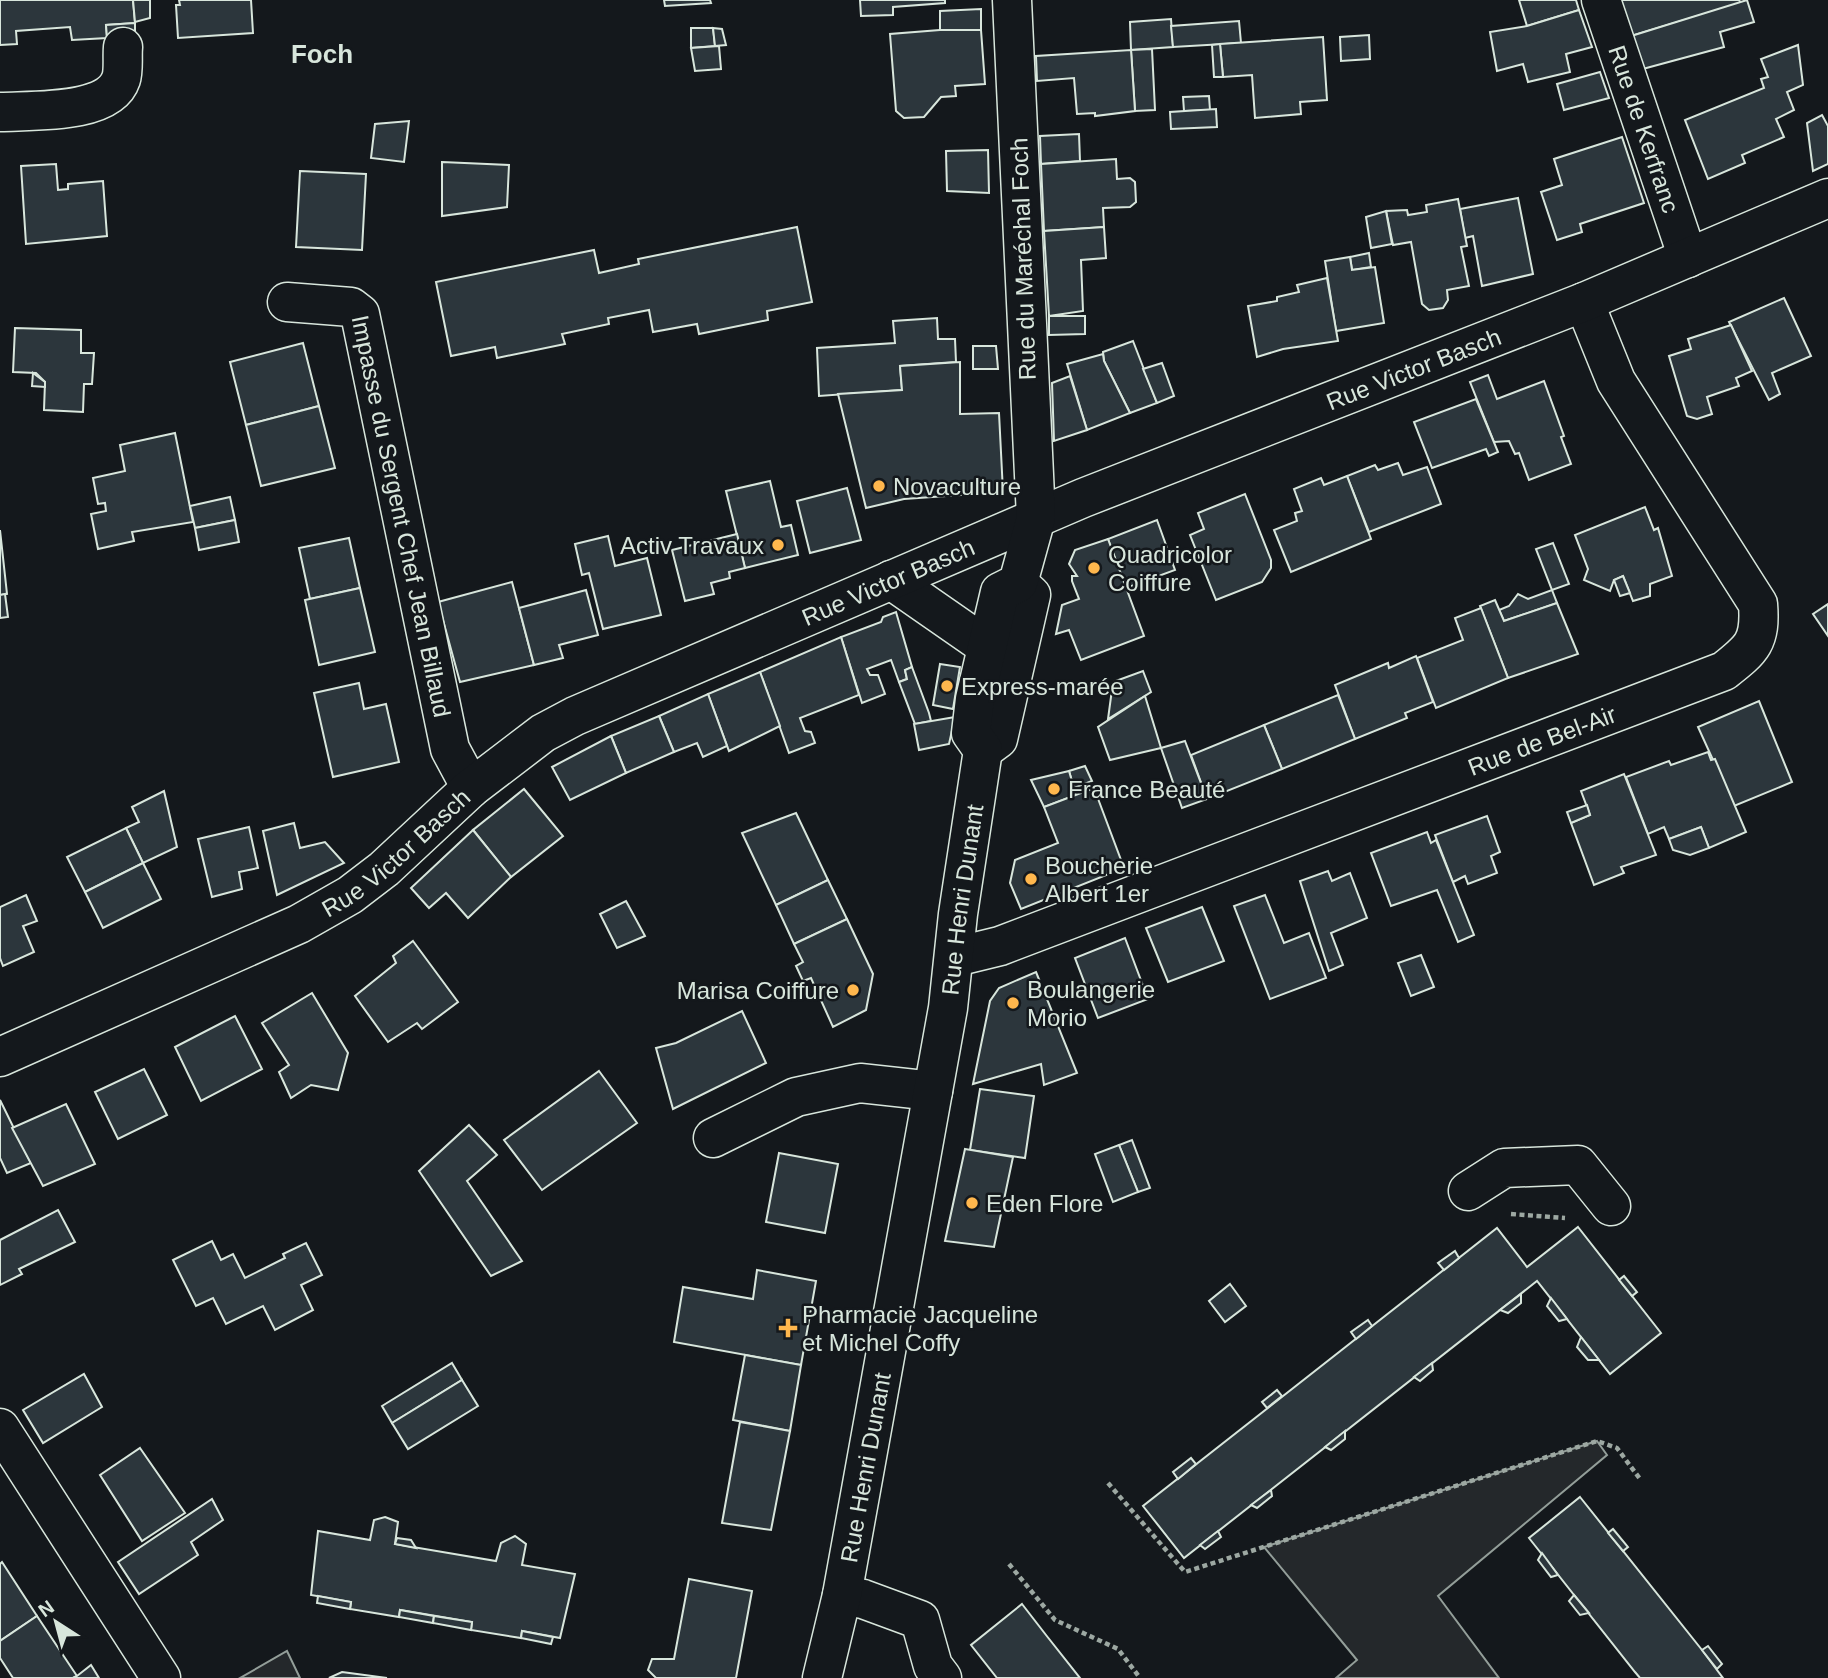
<svg xmlns="http://www.w3.org/2000/svg" width="1828" height="1678" font-family="Helvetica,sans-serif">
<rect width="100%" height="100%" fill="#14181c"/>
<g fill="#24282b" stroke="#939e99" stroke-width="2">
<path d="M1597 1441 1607 1455 1438 1596 1499 1678H1336L1357 1660 1264 1547Z"/>
<path d="M287 1651 300 1678H240Z"/>
</g>
<g fill="#2c363c" stroke="#d8e6dc" stroke-width="2">
<path d="M0 0H133L135 23 106 25 107 38 72 40 70 27 16 31 17 44 0 45Z"/>
<path d="M133 0H150V18L135 22Z"/>
<path d="M179 0H251L253 33 178 38 176 5H180Z"/>
<path d="M664 0H710L711 3 665 6Z"/>
<path d="M860 0H945V3L893 7V15L861 16Z"/>
<path d="M1519 0H1576L1579 10 1527 26Z"/>
<path d="M1617 0H1739L1741 3 1628 37Z"/>
<path d="M1747 0 1754 22 1720 32 1724 47 1639 70 1628 37Z"/>
<path d="M981 9V30H940V11Z"/>
<path d="M1579 10 1592 47 1566 54 1570 72 1528 82 1523 64 1497 71 1490 32 1527 26Z"/>
<path d="M1171 19 1173 47 1131 50 1130 22Z"/>
<path d="M1239 21 1241 43 1173 47 1171 26Z"/>
<path d="M135 23V35L107 38 106 25Z"/>
<path d="M691 28H713L715 46 691 48Z"/>
<path d="M713 28 722 29 726 45 715 46Z"/>
<path d="M940 30H981L985 84 955 86 956 96 941 97 924 117 904 118 896 111 890 34Z"/>
<path d="M1369 35 1370 59 1341 61 1340 37Z"/>
<path d="M1323 37 1327 100 1300 102 1301 114 1255 118 1252 75 1223 77 1220 44Z"/>
<path d="M1220 44 1223 77H1214L1212 45Z"/>
<path d="M1798 45 1803 85 1787 92 1794 110 1776 119 1784 137 1742 155 1745 163 1708 179 1685 120 1764 88 1761 79 1768 77 1761 59Z"/>
<path d="M719 46 721 69 695 71 691 48Z"/>
<path d="M1152 49 1155 110 1135 111 1131 50Z"/>
<path d="M1131 50 1135 111 1095 116V113L1077 114 1074 78 1037 81 1036 56Z"/>
<path d="M1600 72 1609 98 1564 110 1557 84Z"/>
<path d="M1209 96 1210 110 1184 111 1183 97Z"/>
<path d="M1216 109 1217 127 1171 129 1170 112Z"/>
<path d="M1822 115 1828 126V164L1813 171 1807 123Z"/>
<path d="M409 121 404 162 371 158 375 124Z"/>
<path d="M1079 134 1080 161 1041 164 1040 136Z"/>
<path d="M1622 137 1644 203 1580 224 1582 232 1557 240 1541 192 1562 185 1554 159Z"/>
<path d="M988 150 989 193 947 191 946 151Z"/>
<path d="M1116 159 1117 179 1130 178 1135 182 1136 202 1130 207 1103 208 1104 227 1044 231 1041 164Z"/>
<path d="M442 162 509 165 507 207 442 216Z"/>
<path d="M56 164 58 190 68 189V184L103 181 107 236 26 244 21 166Z"/>
<path d="M300 171 366 174 362 250 296 247Z"/>
<path d="M1518 198 1533 274 1482 286 1473 236 1465 238 1460 209Z"/>
<path d="M1458 199 1467 246 1461 247 1469 286 1447 290 1448 300 1443 308 1429 310 1422 304 1411 242 1393 245 1386 211 1407 210 1408 215 1427 212 1426 205Z"/>
<path d="M1386 211 1392 244 1371 248 1366 217Z"/>
<path d="M797 227 812 302 767 311 768 320 699 334 697 324 653 332 649 310 608 318 609 324 562 334 565 344 497 358 495 347 451 356 436 282 594 250 599 273 639 264 638 259Z"/>
<path d="M1104 227 1106 258 1081 260 1083 311 1049 316 1044 231Z"/>
<path d="M1369 253 1371 267 1352 270 1350 257Z"/>
<path d="M1350 257 1352 270 1375 267 1384 323 1336 331 1325 261Z"/>
<path d="M1327 278 1338 341 1283 349 1257 357 1248 306 1277 301V297L1299 292 1297 285Z"/>
<path d="M1784 298 1811 356 1772 373 1780 394 1769 400 1729 322Z"/>
<path d="M1049 316H1085V334L1049 335Z"/>
<path d="M937 318 938 339H955L956 362 900 366 902 390 819 396 817 348 895 343 893 321Z"/>
<path d="M1731 325 1752 371 1736 378 1739 386 1707 397 1712 414 1697 419 1687 416 1669 356 1691 349 1688 339Z"/>
<path d="M15 328 81 330V353H94L92 384H84L83 412 44 410 45 382 36 373 13 372Z"/>
<path d="M1133 341 1157 403 1130 413 1104 361 1103 352Z"/>
<path d="M303 343 319 406 246 425 230 362Z"/>
<path d="M973 346H996L998 369H973Z"/>
<path d="M1103 354 1104 361 1130 413 1087 430 1067 364Z"/>
<path d="M960 362V414L999 413 1003 492 904 499 866 508 838 394 902 390 900 366Z"/>
<path d="M1162 363 1174 396 1157 403 1143 369Z"/>
<path d="M33 373 45 382V387L32 386Z"/>
<path d="M1488 375 1497 399 1544 381 1564 436 1561 437 1571 464 1529 480 1519 453 1515 454 1509 441 1494 442 1470 382Z"/>
<path d="M1070 376 1087 430 1054 441 1052 383Z"/>
<path d="M1476 399 1498 452 1489 456 1486 449 1432 468 1414 422Z"/>
<path d="M319 406 335 468 261 486 246 425Z"/>
<path d="M175 433 193 522 132 532 134 541 98 549 91 514 106 511 105 503 98 504 93 478 125 471 120 445Z"/>
<path d="M1398 463 1403 475 1427 467 1441 504 1369 532 1347 476 1375 465 1378 470Z"/>
<path d="M1347 476 1371 539 1291 572 1274 530 1297 521 1295 513 1302 511 1294 489 1321 478 1324 485Z"/>
<path d="M770 481 781 527 791 525 798 555 745 568 726 491Z"/>
<path d="M847 488 861 540 810 553 797 501Z"/>
<path d="M1245 494 1271 560V568L1262 582 1216 600 1190 535 1204 529 1198 513Z"/>
<path d="M230 497 235 520 195 528 190 506Z"/>
<path d="M1645 507 1654 530 1658 528 1672 576 1650 584V596L1633 601 1623 576 1614 580 1610 591 1584 580 1588 569 1575 535Z"/>
<path d="M235 520 239 542 199 550 195 528Z"/>
<path d="M1157 520 1175 570 1126 588 1108 539Z"/>
<path d="M0 530 7 594 0 595Z"/>
<path d="M737 534 745 568 729 572 730 578 711 583 714 594 685 601 672 550Z"/>
<path d="M608 536 615 566 647 558 661 615 603 629 589 573 582 575 575 544Z"/>
<path d="M349 538 360 588 310 599 299 548Z"/>
<path d="M1108 539 1144 636 1081 660 1069 630 1056 634 1062 605 1079 599 1072 581V576H1077L1069 564 1075 550Z"/>
<path d="M1553 543 1569 584 1552 590 1536 549Z"/>
<path d="M1623 576 1630 593 1620 596 1614 580Z"/>
<path d="M512 582 534 665 460 682 438 602Z"/>
<path d="M360 588 375 652 319 665 305 600Z"/>
<path d="M586 590 598 635 559 645 563 658 534 665 519 608Z"/>
<path d="M1552 590 1557 603 1504 621 1499 610 1509 606 1518 594 1528 599Z"/>
<path d="M5 594 8 617 0 618V595Z"/>
<path d="M1495 600 1504 621 1557 603 1578 654 1508 678 1480 606Z"/>
<path d="M1828 604V636L1813 614Z"/>
<path d="M1481 608 1508 678 1436 708 1417 658 1463 640 1455 618Z"/>
<path d="M896 612 912 667 905 670 907 679 899 682 891 660 867 669 870 675H878L885 694 862 703 841 637 881 622 883 617Z"/>
<path d="M841 637 859 695 800 718 805 731 811 732 815 743 789 753 760 672Z"/>
<path d="M1416 656 1433 702 1405 713 1407 718 1355 739 1335 685 1388 663 1389 668Z"/>
<path d="M940 664 960 667 953 709 933 705Z"/>
<path d="M912 667 929 713 931 721 915 724 899 682 907 679 905 670Z"/>
<path d="M1143 671 1151 692 1108 719 1113 682Z"/>
<path d="M760 672 780 726 729 751 708 694Z"/>
<path d="M359 683 364 709 386 704 399 762 333 777 314 693Z"/>
<path d="M708 694 727 746 703 757 697 743 674 752 659 716Z"/>
<path d="M1338 695 1355 739 1282 769 1264 725Z"/>
<path d="M1145 696 1161 748 1110 760 1098 727Z"/>
<path d="M1759 701 1792 782 1734 806 1698 727Z"/>
<path d="M659 716 674 752 626 773 611 736Z"/>
<path d="M955 717 949 744 919 750 914 724Z"/>
<path d="M1264 725 1282 769 1207 799 1191 755Z"/>
<path d="M611 736 626 773 570 800 552 767Z"/>
<path d="M1185 741 1207 799 1182 808 1161 748Z"/>
<path d="M1708 752 1711 760 1715 759 1746 832 1709 848 1701 827 1669 839 1664 827 1648 834 1626 777 1669 761 1671 765Z"/>
<path d="M1085 766 1092 781 1074 788 1069 771Z"/>
<path d="M1069 771 1076 795 1044 807 1031 780Z"/>
<path d="M1624 774 1656 855 1621 867 1624 873 1594 885 1571 823 1590 815 1581 791Z"/>
<path d="M1094 788 1124 868 1021 909 1010 883 1015 860 1058 843 1044 807Z"/>
<path d="M524 789 563 836 511 877 473 830Z"/>
<path d="M164 791 177 847 143 863 126 828 139 822 132 807Z"/>
<path d="M1587 805 1590 815 1571 823 1567 812Z"/>
<path d="M796 813 828 880 776 905 742 833Z"/>
<path d="M1487 816 1500 852 1491 856 1497 873 1468 884 1465 876 1453 882 1435 835Z"/>
<path d="M294 823 300 848 325 842 344 863 277 895 263 831Z"/>
<path d="M249 827 258 868 239 872 242 889 212 897 198 839Z"/>
<path d="M1701 827 1709 848 1690 855 1673 850 1669 839Z"/>
<path d="M126 828 143 863 85 892 67 857Z"/>
<path d="M473 830 511 877 468 918 446 893 429 908 411 888Z"/>
<path d="M1427 832 1431 843 1436 840 1474 935 1458 942 1437 890 1391 906 1371 853Z"/>
<path d="M143 863 161 899 103 928 85 892Z"/>
<path d="M1328 871 1332 881 1350 873 1367 918 1331 933 1343 965 1329 971 1300 881Z"/>
<path d="M828 880 847 919 794 944 776 905Z"/>
<path d="M26 895 37 921 23 926 34 952 3 966 0 958V907Z"/>
<path d="M1265 895 1284 943 1309 933 1326 978 1270 999 1234 906Z"/>
<path d="M626 901 645 936 617 948 600 914Z"/>
<path d="M1202 907 1224 961 1168 982 1146 928Z"/>
<path d="M847 919 873 974 866 1010 833 1027 811 978 803 981 796 966 803 962 794 944Z"/>
<path d="M1125 938 1148 999 1098 1018 1075 958Z"/>
<path d="M413 941 458 1002 422 1029 417 1023 388 1042 355 996 396 963 393 956Z"/>
<path d="M1421 955 1434 987 1411 996 1398 963Z"/>
<path d="M1036 972 1077 1073 1044 1085 1041 1064 973 1084 990 1001 999 988Z"/>
<path d="M312 993 348 1053 338 1090 311 1085 291 1098 279 1072 289 1065 262 1023Z"/>
<path d="M742 1011 766 1063 673 1109 656 1048 676 1043Z"/>
<path d="M235 1016 262 1069 201 1101 175 1047Z"/>
<path d="M144 1069 167 1115 118 1139 95 1092Z"/>
<path d="M599 1071 637 1123 542 1190 504 1140Z"/>
<path d="M980 1089 1034 1096 1025 1158 970 1150Z"/>
<path d="M0 1100 31 1163 7 1173 0 1158Z"/>
<path d="M66 1104 95 1164 43 1186 12 1128Z"/>
<path d="M469 1125 497 1155 467 1181 522 1261 491 1276 419 1171Z"/>
<path d="M1132 1140 1150 1188 1138 1192 1119 1145Z"/>
<path d="M1119 1145 1138 1192 1113 1202 1095 1154Z"/>
<path d="M965 1149 1013 1157 994 1247 945 1241Z"/>
<path d="M779 1153 838 1164 825 1233 766 1222Z"/>
<path d="M58 1210 75 1242 19 1269 22 1274 0 1285V1240Z"/>
<path d="M1578 1227 1661 1333 1610 1374 1537 1281 1184 1558 1143 1506 1497 1228 1527 1267Z"/>
<path d="M212 1241 221 1260 233 1254 245 1278 285 1258 283 1254 306 1243 322 1275 301 1285 313 1310 275 1330 263 1306 226 1324 213 1298 196 1306 173 1260Z"/>
<path d="M1455 1251 1459 1258 1444 1270 1438 1263Z"/>
<path d="M757 1270 816 1281 801 1365 674 1342 683 1287 753 1299Z"/>
<path d="M1624 1276 1637 1292 1632 1296 1619 1280Z"/>
<path d="M1230 1284 1246 1306 1225 1322 1209 1301Z"/>
<path d="M1521 1294V1303L1508 1313 1500 1310Z"/>
<path d="M1551 1298 1567 1319 1559 1321 1547 1306Z"/>
<path d="M1368 1320 1372 1326 1356 1339 1351 1332Z"/>
<path d="M1581 1337 1599 1360H1588L1577 1347Z"/>
<path d="M745 1355 801 1365 790 1431 733 1420Z"/>
<path d="M452 1363 462 1380 392 1423 382 1406Z"/>
<path d="M1432 1363 1433 1370 1420 1381 1414 1377Z"/>
<path d="M84 1374 102 1407 43 1443 23 1410Z"/>
<path d="M462 1380 478 1406 408 1449 392 1423Z"/>
<path d="M1277 1390 1282 1396 1267 1408 1262 1402Z"/>
<path d="M740 1422 790 1431 771 1530 722 1523Z"/>
<path d="M1345 1431V1439L1331 1450 1325 1447Z"/>
<path d="M140 1448 185 1513 142 1541 100 1475Z"/>
<path d="M1191 1458 1196 1464 1178 1479 1173 1472Z"/>
<path d="M1271 1490 1272 1496 1257 1508 1251 1505Z"/>
<path d="M1580 1497 1702 1650 1723 1678H1640L1635 1672 1529 1538Z"/>
<path d="M212 1499 223 1520 191 1542 198 1555 139 1594 118 1562Z"/>
<path d="M385 1517 398 1522 395 1544 496 1561 501 1543 515 1536 526 1544 522 1565 575 1574 560 1638 522 1631 521 1638 471 1630 472 1622 400 1610 399 1617 350 1609 351 1602 311 1595 318 1531 370 1540 374 1520Z"/>
<path d="M1613 1529 1628 1547 1623 1551 1608 1533Z"/>
<path d="M1218 1531 1221 1537 1205 1549 1200 1545Z"/>
<path d="M397 1538 411 1540 416 1548 395 1544Z"/>
<path d="M1542 1553 1558 1575 1551 1577 1538 1560Z"/>
<path d="M2 1562 37 1616 0 1641V1564Z"/>
<path d="M689 1579 752 1591 736 1678H656L648 1670 652 1659H674Z"/>
<path d="M1574 1595 1589 1613 1580 1615 1569 1601Z"/>
<path d="M318 1596 351 1602 350 1609 317 1603Z"/>
<path d="M1022 1604 1046 1635 1080 1678H997L971 1645Z"/>
<path d="M400 1610 434 1616 433 1623 399 1617Z"/>
<path d="M37 1616 77 1676 73 1678H13L0 1658V1641Z"/>
<path d="M434 1616 472 1622 471 1630 433 1623Z"/>
<path d="M522 1631 553 1637 551 1644 521 1638Z"/>
<path d="M1708 1646 1722 1664 1717 1669 1702 1650Z"/>
<path d="M91 1665 99 1678H73L77 1676Z"/>
<path d="M342 1672 387 1678H329Z"/>
</g>
<g fill="none" stroke-linecap="round" stroke-linejoin="round">
<g stroke="#d8e6dc" stroke-width="41">
<g id="minor">
<path id="s1" d="M1601 0 1688 258"/>
<path d="M0 112C31 110 109 115 121 79 124 70 122 56 123 47"/>
<path id="s2" d="M287 302 351 307 360 314 450 749 471 788"/>
<path d="M891 580 986 646"/>
<path d="M983 750 998 739 1031 595 1018 583"/>
<path id="s3" d="M955 957 1000 946 1724 671C1752 649 1761 642 1758 604L1616 381 1584 302"/>
<path id="s4" d="M0 1057 299 924 350 895 384 869 471 788 543 733 575 716 1083 498 1584 302 1828 198"/>
<path d="M713 1138 796 1097 860 1083 933 1091"/>
<path d="M1468 1191 1504 1168 1578 1165 1611 1206"/>
<path d="M0 1428 161 1678"/>
<path d="M842 1595 863 1599 920 1620 933 1666 942 1678"/>
<path id="s5" d="M822 1678 842 1595 948 1008 958 914 983 750 971 733 975 699 1000 592 1018 583 1036 518 1012 0"/>
</g>
</g>
<g stroke="#9da8a2" stroke-width="4.5" stroke-dasharray="5 3.5" stroke-linecap="butt">
<path d="M1511 1214 1565 1218"/>
<path d="M1108 1483 1185 1572 1597 1441 1617 1448 1640 1479"/>
<path d="M1009 1564 1055 1620 1118 1649 1140 1678"/>
</g>
<use href="#minor" stroke="#14181c" stroke-width="38"/>
</g>
<g fill="#ffb74d" stroke="#14181c" stroke-width="2.5">
<circle cx="879" cy="486" r="7"/>
<circle cx="778" cy="545" r="7"/>
<circle cx="1094" cy="568" r="7"/>
<circle cx="947" cy="686" r="7"/>
<circle cx="1054" cy="789" r="7"/>
<circle cx="1031" cy="879" r="7"/>
<circle cx="853" cy="990" r="7"/>
<circle cx="1013" cy="1003" r="7"/>
<circle cx="972" cy="1203" r="7"/>
<path d="M784.5 1317.5h7v7h7v7h-7v7h-7v-7h-7v-7h7z"/>
</g>
<g text-anchor="middle" dominant-baseline="central" stroke-width="5" stroke-linejoin="round" paint-order="stroke">
<g font-size="24" fill="#d8e6dc" stroke="#14181c">
<text stroke="none"><textPath href="#s1" startOffset="136">Rue de Kerfranc</textPath></text>
<text transform="translate(1023 259) rotate(-92)">Rue du Maréchal Foch</text>
<text stroke="none"><textPath href="#s4" startOffset="1582">Rue Victor Basch</textPath></text>
<text stroke="none"><textPath href="#s2" startOffset="282">Impasse du Sergent Chef Jean Billaud</textPath></text>
<text stroke="none"><textPath href="#s4" startOffset="1015">Rue Victor Basch</textPath></text>
<text stroke="none"><textPath href="#s3" startOffset="626">Rue de Bel-Air</textPath></text>
<text stroke="none"><textPath href="#s4" startOffset="448">Rue Victor Basch</textPath></text>
<text stroke="none"><textPath href="#s5" startOffset="791">Rue Henri Dunant</textPath></text>
<text stroke="none"><textPath href="#s5" startOffset="215">Rue Henri Dunant</textPath></text>
</g>
<g font-size="24" fill="#d8e6dc" stroke="#14181c" text-anchor="start">
<text x="893" y="486">Novaculture</text>
<text x="764" y="545" text-anchor="end">Activ Travaux</text>
<text x="1108" y="554">Quadricolor<tspan x="1108" dy="28">Coiffure</tspan></text>
<text x="961" y="686">Express-marée</text>
<text x="1068" y="789">France Beauté</text>
<text x="1045" y="865">Boucherie<tspan x="1045" dy="28">Albert 1er</tspan></text>
<text x="1027" y="989">Boulangerie<tspan x="1027" dy="28">Morio</tspan></text>
<text x="839" y="990" text-anchor="end">Marisa Coiffure</text>
<text x="986" y="1203">Eden Flore</text>
<text x="802" y="1314">Pharmacie Jacqueline<tspan x="802" dy="28">et Michel Coffy</tspan></text>
</g>
<g font-size="26" font-weight="bold" fill="#d8e6dc" stroke="#14181c">
<text x="322" y="54">Foch</text>
</g>
</g>
<g transform="translate(56 1622) rotate(324)" stroke="#14181c" stroke-width="5" paint-order="stroke">
<path d="M0-5L12 26L0 18L-12 26Z" fill="#d8e6dc"/>
<text y="-10" font-size="19" font-weight="bold" text-anchor="middle" fill="#d8e6dc">N</text>
</g>
</svg>
